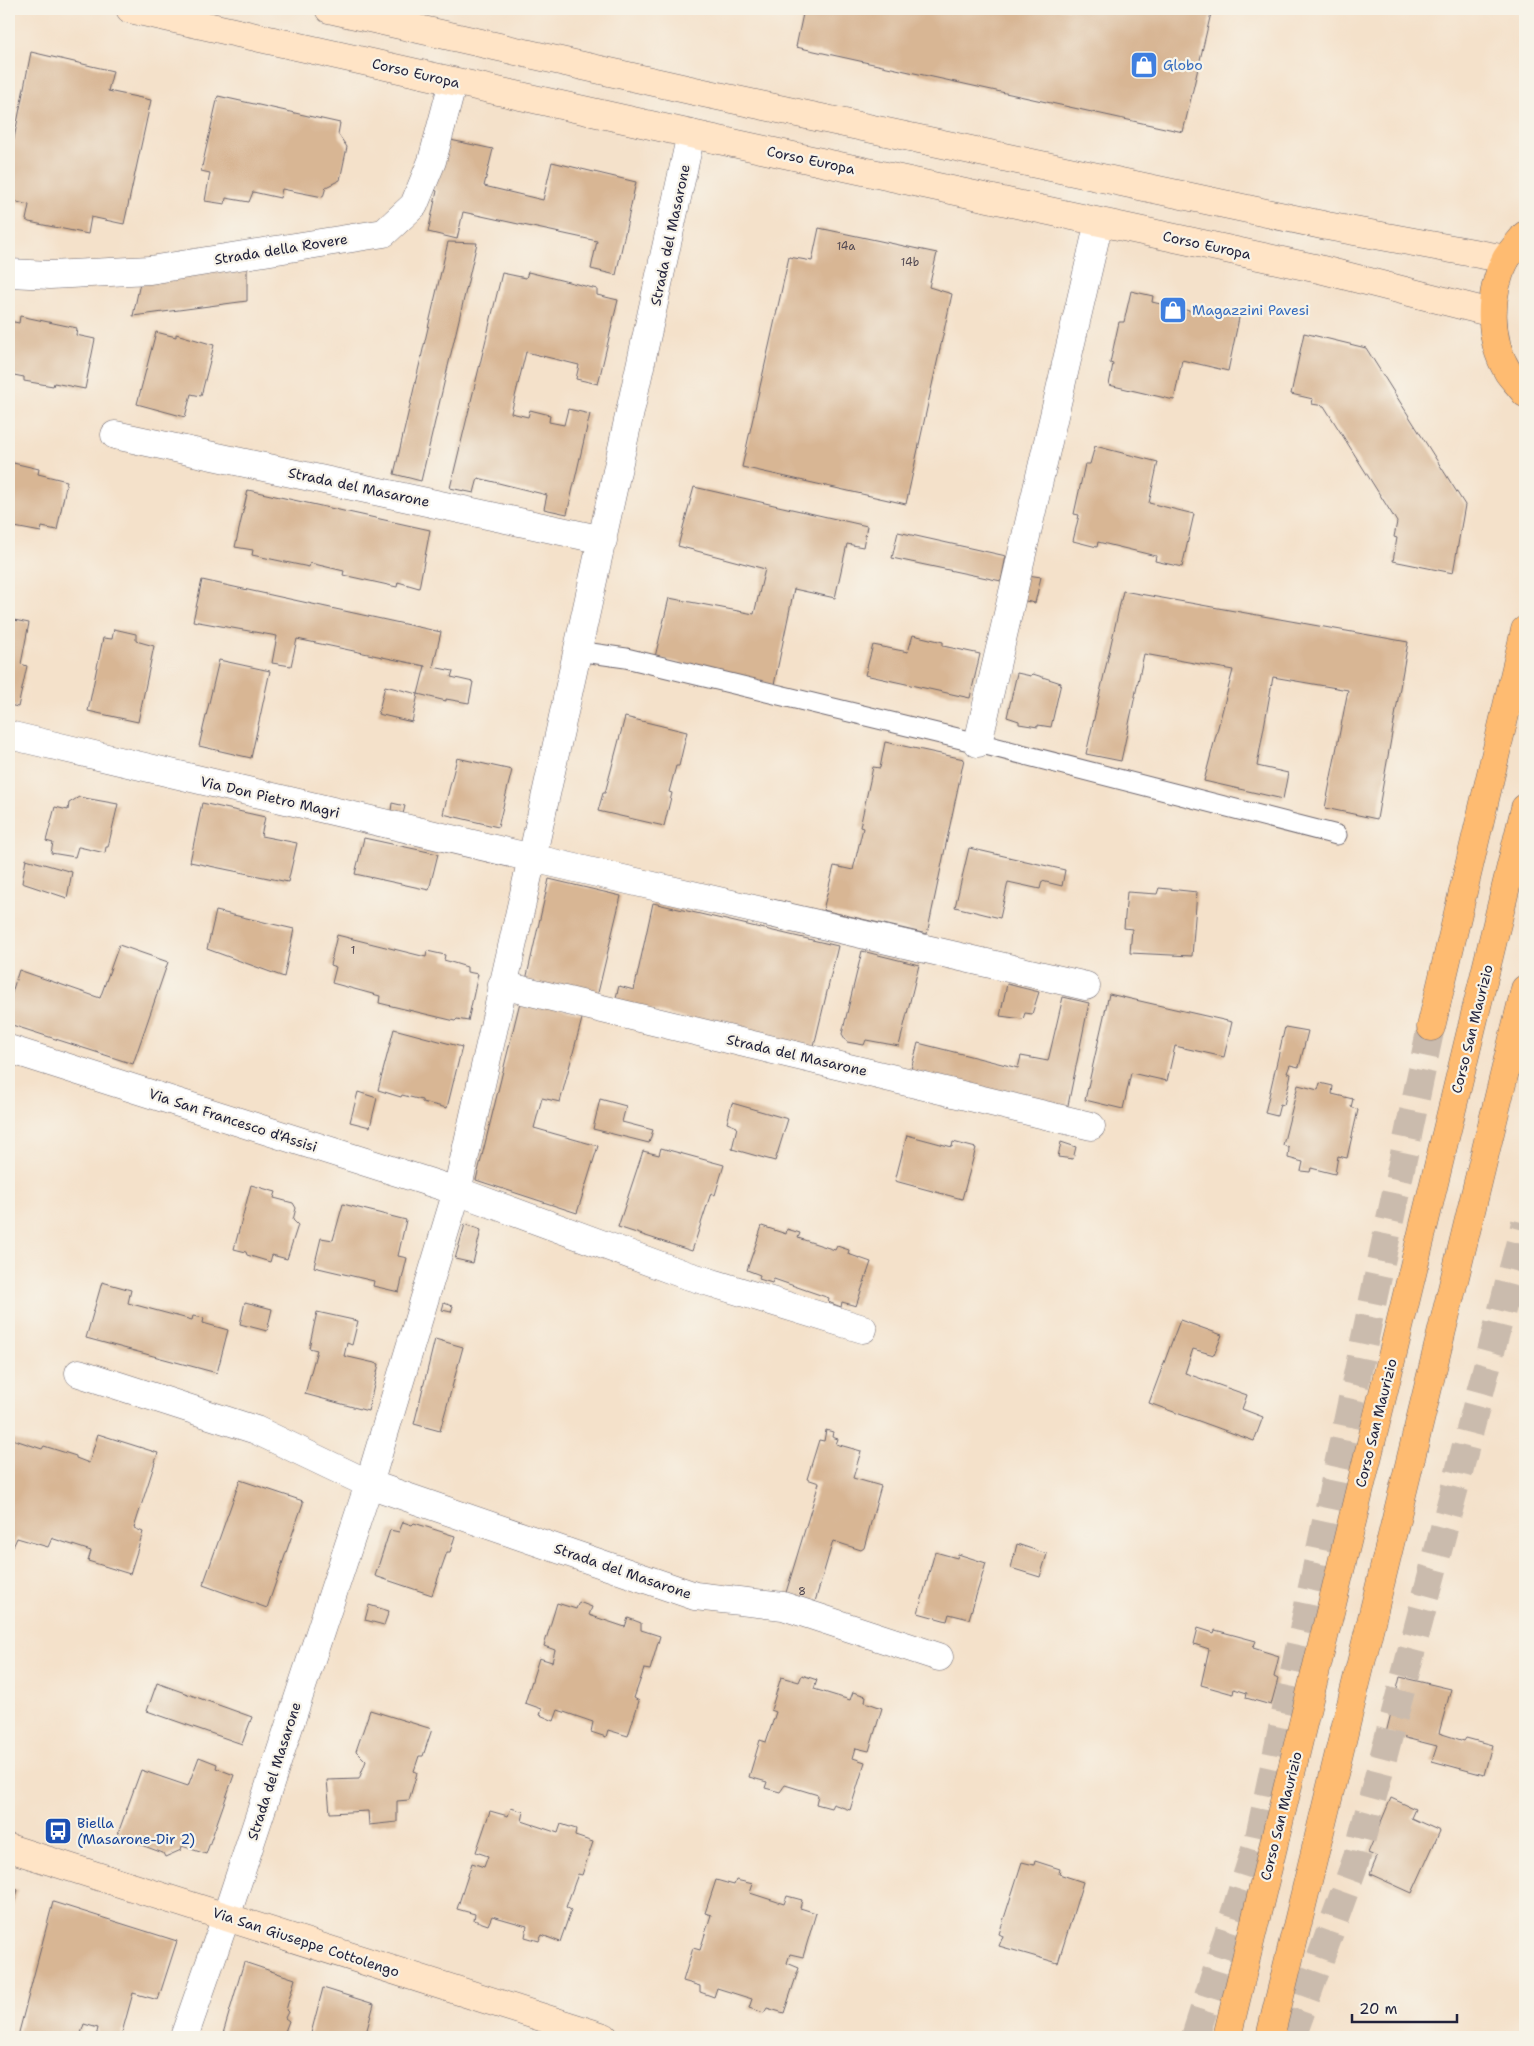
<svg xmlns="http://www.w3.org/2000/svg" width="1534" height="2046" font-family="'Shantell Sans',sans-serif">
<rect width="100%" height="100%" fill="#f7f3e8"/>
<filter id="ink" filterUnits="userSpaceOnUse"><feTurbulence type="fractalNoise" baseFrequency=".02" numOctaves="2"/><feDisplacementMap in="SourceGraphic" scale="10" xChannelSelector="R" yChannelSelector="G"/><feConvolveMatrix kernelMatrix="1 2 1 2 8 2 1 2 1" color-interpolation-filters="sRGB"/></filter>
<filter id="wash" filterUnits="userSpaceOnUse"><feTurbulence type="fractalNoise" baseFrequency=".0096" numOctaves="4" result="noise"/><feDisplacementMap in="SourceGraphic" scale="20" xChannelSelector="R" yChannelSelector="G"/><feGaussianBlur stdDeviation="1.12" result="paint"/><feColorMatrix in="noise" values="0 0 0 0 0 0 0 0 0 0 0 0 0 0 0 0 0 1.4 0 .05"/><feComposite in="paint" operator="in"/></filter>
<g filter="url(#wash)">
<rect width="100%" height="100%" fill="#f4e1ca"/>
<g id="blocks">
<g fill="#d8b694">
<path d="M804 9H1212L1183 132 796 47Z"/>
<path d="M31 52 113 71 108 91 151 100 124 224 91 217 88 234 29 222 26 220 29 205 9 200V164Z"/>
<path d="M218 96 340 123 338 134 347 147 340 180 326 187 323 197 282 189 280 198 253 192 249 202 226 198 225 204 205 201 210 173 201 171Z"/>
<path d="M441 138 493 149 484 186 543 200 552 162 636 182 616 275 591 269 597 241 463 212 457 239 428 232 437 191 434 190Z"/>
<path d="M819 228 937 253 929 287 952 294 906 504 742 467 789 257 812 261Z"/>
<path d="M448 242 477 243 421 481 394 474Z"/>
<path d="M247 266V301L133 316 141 278Z"/>
<path d="M528 272 597 289V295L618 300 598 384 576 379 579 365 526 352 511 413 528 417 530 410 550 415 549 422 564 425 568 409 590 414 567 514 544 509 547 495 478 478 474 493 450 488 502 273 526 278Z"/>
<path d="M1131 291 1153 296 1152 302 1211 316 1212 312 1239 318 1228 371 1182 360 1174 400 1109 385 1113 364 1110 363 1119 322H1124Z"/>
<path d="M20 316 77 328 76 335 95 339 85 389 54 383 53 386 24 381V377L9 374V321L19 323Z"/>
<path d="M156 332 176 337V334L214 345 201 396 191 394 185 417 137 404Z"/>
<path d="M1304 333 1366 348 1465 505 1453 573 1393 561 1397 538 1394 537 1397 522 1324 406 1312 404 1313 399 1291 394Z"/>
<path d="M1095 446 1158 462 1149 503 1194 514 1182 567 1155 561 1156 556 1098 542 1097 547 1073 541 1079 515 1074 514 1085 464H1090Z"/>
<path d="M9 462 39 469 38 474 67 481 57 530 42 527 41 532 9 526Z"/>
<path d="M694 487 867 526 863 547 847 544 835 598 794 589 774 685 655 657 669 598 754 614 765 569 678 546Z"/>
<path d="M248 490 430 530 419 588 398 582 397 587 343 575 344 571 310 563 309 567 252 555 253 550 235 547Z"/>
<path d="M898 532 1006 556 1001 581 892 558Z"/>
<path d="M1021 574 1041 577 1035 603 1016 599Z"/>
<path d="M202 580 441 632 433 667 453 671 451 677 473 682 469 703 446 699V701L418 694 425 666 297 639 291 666 272 663 277 636 193 621Z"/>
<path d="M1123 591 1408 642 1377 819 1325 808 1348 690 1273 677 1257 766 1288 773 1283 799 1204 781 1233 670 1144 654 1121 761 1086 754Z"/>
<path d="M9 619 29 623 21 664 27 666 18 707 9 705Z"/>
<path d="M114 629 136 634V641L154 646 138 722 88 711 103 638 112 639Z"/>
<path d="M913 635 943 642V646L980 654 970 698 865 675 873 645 908 652Z"/>
<path d="M219 660 270 671 251 758 199 746Z"/>
<path d="M1017 673 1031 676 1033 674 1061 683 1051 727 1038 725V727L1019 724V721L1007 717Z"/>
<path d="M385 686 418 694 412 722 378 714Z"/>
<path d="M625 717 687 732 679 766H676L669 792 672 793 664 826 598 811 603 793H605Z"/>
<path d="M885 742 964 759 927 934 823 910 834 866 853 870 863 828 860 827 873 767 880 768Z"/>
<path d="M457 758 512 770 498 827 443 814Z"/>
<path d="M79 797 118 804 108 847H106L105 853 79 847H78L75 857 51 853 53 843 46 841 55 807 68 810 69 803Z"/>
<path d="M202 803 265 817 261 836 297 843 288 882 190 862Z"/>
<path d="M392 803 405 806 403 814 391 811Z"/>
<path d="M364 838 438 854 429 890 355 874Z"/>
<path d="M969 848 1065 870 1062 886 1042 881 1040 889 1008 882 1000 918 955 907Z"/>
<path d="M26 859 72 872 67 898 22 883Z"/>
<path d="M549 879 621 896 597 997 526 980Z"/>
<path d="M1159 888 1197 892 1192 956 1130 953 1132 929 1124 928 1127 892 1157 894Z"/>
<path d="M653 903 838 946 813 1050 615 1001 619 986 634 990Z"/>
<path d="M216 911 294 929 284 977 207 949Z"/>
<path d="M337 935 426 957 427 951 445 955 444 960 467 967V972L478 974 468 1021 457 1019 455 1021 379 1003 380 996 332 983 336 967 330 965Z"/>
<path d="M119 945 168 962 133 1064 9 1024V1002L19 970 100 998Z"/>
<path d="M862 951 919 965 899 1046 866 1040 864 1045 847 1042 842 1034Z"/>
<path d="M1007 984 1039 992 1032 1014 1025 1013 1023 1019 1000 1016Z"/>
<path d="M1109 994 1232 1022 1224 1057 1175 1046 1167 1081 1131 1073 1123 1109 1085 1100Z"/>
<path d="M1063 997 1089 1003 1067 1110 910 1073 918 1043 1018 1068 1021 1056 1048 1061Z"/>
<path d="M521 998 583 1015 560 1102 542 1098 534 1128 598 1146 577 1213 476 1180Z"/>
<path d="M1285 1027 1308 1031 1299 1067 1290 1065 1287 1073 1291 1074 1284 1105 1280 1104 1277 1116 1265 1113Z"/>
<path d="M394 1029 462 1047 447 1108 422 1102V1100L402 1095 401 1097 378 1090Z"/>
<path d="M1320 1083 1333 1086 1332 1094 1353 1099 1351 1107 1358 1110 1347 1158 1338 1156 1335 1174 1311 1168 1310 1172 1301 1171 1303 1162 1288 1158 1289 1148 1283 1145 1298 1085 1318 1090Z"/>
<path d="M358 1092 377 1098 370 1127 350 1122Z"/>
<path d="M600 1099 626 1106 622 1122 653 1130 649 1143 593 1129Z"/>
<path d="M732 1103 788 1119 775 1161 732 1149 737 1127 727 1123Z"/>
<path d="M907 1135 952 1147 953 1142 976 1148 962 1199 895 1181Z"/>
<path d="M1061 1142 1076 1147 1073 1159 1058 1157Z"/>
<path d="M661 1148 724 1165 715 1195 711 1193 692 1251 618 1227 643 1151 659 1155Z"/>
<path d="M251 1185 276 1192 274 1198 293 1203 296 1208 293 1220 298 1225 287 1259 272 1255 270 1262 247 1255 246 1252 234 1249Z"/>
<path d="M343 1204 406 1220 398 1256 407 1258 399 1292 373 1286 374 1281 314 1267 321 1238 333 1240Z"/>
<path d="M1524 1210H1525V1226L1522 1225Z"/>
<path d="M465 1224 481 1230 473 1263 455 1259Z"/>
<path d="M762 1226 786 1234 787 1229 800 1233 798 1238 835 1250 837 1246 849 1250 848 1254 871 1262 856 1306 842 1302 841 1307 828 1302 829 1298 774 1279 772 1283 759 1279 760 1275 747 1270Z"/>
<path d="M102 1282 131 1290 128 1303 192 1320 193 1316 204 1318 203 1323 228 1330 217 1373 86 1338Z"/>
<path d="M245 1302 272 1309 267 1331 240 1324Z"/>
<path d="M444 1303 453 1306 451 1312 442 1310Z"/>
<path d="M317 1312 358 1321 352 1345 347 1343 344 1356 379 1364 368 1411 305 1394 317 1350 309 1348Z"/>
<path d="M1180 1320 1222 1335 1214 1355 1193 1349 1185 1373 1247 1395 1242 1409 1263 1417 1254 1441 1149 1403Z"/>
<path d="M435 1339 463 1347 440 1431 414 1424Z"/>
<path d="M826 1430 833 1432 832 1437 838 1439 836 1444 861 1451 853 1478 881 1486 864 1548 861 1550 833 1541 814 1605 785 1596 819 1483 807 1479 819 1440 824 1441Z"/>
<path d="M98 1434 158 1453 134 1528 143 1532 130 1574 88 1561 91 1551 54 1539 52 1538 48 1547 17 1538 9 1556V1438L42 1449 44 1446 76 1456V1458L89 1463Z"/>
<path d="M240 1480 303 1501V1503L267 1608 203 1585Z"/>
<path d="M403 1522 412 1525 414 1523 455 1536 450 1552H447L432 1595 375 1576 390 1530 399 1532Z"/>
<path d="M1017 1544 1047 1554 1040 1577 1011 1568Z"/>
<path d="M935 1552 957 1558 958 1554 986 1563 969 1619 949 1614 947 1621 918 1613Z"/>
<path d="M579 1602 592 1607 589 1615 625 1627 628 1618 641 1623V1630L660 1636 650 1670 644 1669 634 1698 639 1701 628 1736 608 1730 606 1737 591 1732 593 1722 558 1710 554 1721 540 1715 542 1709 525 1703 539 1658 552 1662 555 1650 544 1646 557 1603 576 1609Z"/>
<path d="M369 1605 389 1611 384 1625 365 1620Z"/>
<path d="M1198 1628 1214 1633 1215 1630 1256 1641 1253 1648 1279 1656 1274 1677 1278 1679 1271 1705 1246 1698 1247 1693 1234 1689 1233 1694 1201 1685 1209 1649 1194 1644Z"/>
<path d="M802 1675 817 1680 814 1689 850 1700 853 1692 866 1696 865 1702 882 1708 869 1751 856 1748 853 1758 865 1762 850 1810 833 1804 831 1808 816 1804 818 1795 785 1785 780 1792 765 1788 767 1782 749 1777 760 1740 766 1742 776 1712 771 1710 781 1677 799 1682Z"/>
<path d="M1400 1677 1451 1689 1439 1733 1464 1741 1466 1738 1492 1745 1484 1775 1432 1761 1437 1746 1386 1733Z"/>
<path d="M157 1683 252 1717 242 1744 147 1711Z"/>
<path d="M370 1710 432 1729 423 1756H419L414 1771 417 1773 409 1800 397 1801V1822L369 1825 368 1811 330 1813 327 1780 359 1779 366 1761 356 1751Z"/>
<path d="M199 1757 217 1764 216 1768 234 1775 206 1854 182 1846 181 1850 165 1857 163 1853 117 1836 141 1770 188 1786Z"/>
<path d="M1391 1798 1415 1809 1411 1818 1440 1831 1412 1893 1370 1874 1377 1857 1368 1853Z"/>
<path d="M511 1808 524 1812 522 1821 558 1833 561 1824 576 1829 575 1836 593 1842 582 1875 578 1874 566 1907 571 1910 560 1942 542 1935 539 1941 525 1937 527 1926 492 1916 488 1925 474 1920 475 1914 457 1909 472 1863 484 1867 488 1856 476 1852 490 1811 508 1816Z"/>
<path d="M1035 1861 1060 1869 1059 1874 1083 1882 1058 1963 999 1946 1003 1936 999 1934 1022 1862 1034 1865Z"/>
<path d="M716 1880 734 1885 736 1880 753 1884 750 1893 784 1904 787 1896 802 1900 800 1908 816 1913 803 1957 790 1954 787 1963 799 1968 784 2013 767 2008 764 2013 749 2008 752 1999 717 1988 714 1997 700 1992V1986L683 1981 693 1948 700 1950 711 1915 705 1913Z"/>
<path d="M9 1887 18 1890 9 1918Z"/>
<path d="M53 1902 177 1941 158 2000 133 1993 121 2036 125 2037H96L98 2028 84 2024 80 2037H9V2033L18 2036Z"/>
<path d="M244 1962 295 1979 286 2010 288 2012 285 2018 289 2021 283 2037H222Z"/>
<path d="M323 1988 374 2004 365 2037H310Z"/>
</g>
</g>
</g>
<g filter="url(#ink)">
<use href="#blocks" fill-opacity="0" stroke="#6c656d" stroke-width="1"/>
<g fill="none" stroke-linecap="round" stroke-linejoin="round">
<g stroke="#cabbad" stroke-width="28" stroke-dasharray="28 14" stroke-linecap="butt">
<path d="M1195 2037 1259 1837 1431 1027"/>
<path d="M1292 2037 1356 1860 1525 1223"/>
</g>
<g stroke="#6c656d" stroke-width="21">
<path id="lane" d="M577 651 626 658 978 743 1337 835"/>
</g>
<g stroke="#6c656d" stroke-width="29">
<g id="street">
<path d="M9 273 50 275 150 270 384 233 414 205 432 161 453 82"/>
<path d="M115 435 603 540"/>
<path d="M9 735 532 858 1086 986"/>
<path d="M978 743 1099 222"/>
<path d="M502 985 1091 1126"/>
<path d="M9 1049 457 1191 683 1274 863 1329"/>
<path d="M79 1373 256 1430 369 1484 695 1596 783 1606 939 1657"/>
<path d="M184 2037 226 1917 369 1484 457 1191 532 858 691 134"/>
</g>
</g>
<g stroke="#6c656d" stroke-width="29">
<g id="secondary">
<path d="M130 9 691 134 1319 269 1492 313"/>
<path d="M329 9 699 92 1327 226 1506 259"/>
<path d="M9 1848 604 2037"/>
</g>
</g>
<g stroke="#6c656d" stroke-width="29">
<g id="primary">
<path d="M1525 235C1519 243 1511 251 1506 259 1488 293 1488 339 1508 372 1513 379 1520 386 1525 393"/>
<path d="M1227 2037 1525 808"/>
<path d="M1270 2037 1525 989"/>
</g>
</g>
<g stroke="#6c656d" stroke-width="29">
<path id="highway" d="M1431 1027 1525 630"/>
</g>
<use href="#lane" stroke="#fff" stroke-width="19"/>
<use href="#street" stroke="#fff" stroke-width="28"/>
<use href="#secondary" stroke="#ffe4c6" stroke-width="28"/>
<use href="#primary" stroke="#febb71" stroke-width="28"/>
<use href="#highway" stroke="#febb71" stroke-width="28"/>
</g>
</g>
<defs>
<g id="shop-square" transform="scale(1.4375)"><rect x="-9" y="-9" width="18" height="18" rx="4" fill="#3f7fe0" stroke="#f7f3e8"/><path d="M-5-2.5h2.3a2.7 3.5 0 0 1 5.4 0H5L5.5 6h-11ZM-1.5-2.5h3a1.5 2.3 0 0 0-3 0Z" fill="#fff"/></g>
<g id="bus-square" transform="scale(1.4375)"><rect x="-9" y="-9" width="18" height="18" rx="4" fill="#1a4fb4" stroke="#f7f3e8"/><path d="M-5-6H5V4H4V6H2V4H-2V6H-4V4H-5ZM-3.5-4V0h7V-4ZM-3.5 1.2v1.5H-2V1.2ZM2 1.2v1.5H3.5V1.2Z" fill="#fff"/></g>
</defs>
<g fill-rule="evenodd">
<use href="#shop-square" x="1144" y="65"/>
<use href="#shop-square" x="1173" y="310"/>
<use href="#bus-square" x="58" y="1831"/>
</g>
<g text-anchor="middle" dominant-baseline="central" stroke-width="4.5" stroke-linejoin="round" paint-order="stroke">
<g font-size="11" fill="#504751">
<text x="846" y="246">14a</text>
<text x="910" y="262">14b</text>
<text x="353" y="950">1</text>
<text x="802" y="1591">8</text>
</g>
<g font-size="14" fill="#366cbe" stroke="#f7f3e8" text-anchor="start">
<text x="1163" y="65">Globo</text>
<text x="1192" y="310">Magazzini Pavesi</text>
</g>
<g font-size="14" fill="#22223b" stroke="#f7f3e8">
<text transform="translate(416 73) rotate(13)">Corso Europa</text>
<text transform="translate(811 160) rotate(12)">Corso Europa</text>
<text transform="translate(670 235) rotate(-78)">Strada del Masarone</text>
<text transform="translate(1207 245) rotate(12)">Corso Europa</text>
<text transform="translate(281 249) rotate(-9)">Strada della Rovere</text>
<text transform="translate(359 487) rotate(12)">Strada del Masarone</text>
<text transform="translate(270 797) rotate(13)">Via Don Pietro Magri</text>
<text transform="translate(1472 1029) rotate(-76)">Corso San Maurizio</text>
<text transform="translate(797 1055) rotate(13)">Strada del Masarone</text>
<text transform="translate(233 1120) rotate(18)">Via San Francesco d'Assisi</text>
<text transform="translate(1376 1423) rotate(-76)">Corso San Maurizio</text>
<text transform="translate(623 1571) rotate(19)">Strada del Masarone</text>
<text transform="translate(274 1771) rotate(-72)">Strada del Masarone</text>
<text transform="translate(1281 1816) rotate(-76)">Corso San Maurizio</text>
<text transform="translate(306 1942) rotate(18)">Via San Giuseppe Cottolengo</text>
</g>
<g font-size="14" fill="#164399" stroke="#f7f3e8" text-anchor="start">
<text x="77" y="1823">Biella<tspan x="77" dy="16">(Masarone-Dir 2)</tspan></text>
</g>
</g>
<rect width="1534" height="2046" fill="none" stroke="#f7f3e8" stroke-width="30"/>
<path d="M1352 2014v8h105v-8" fill="none" stroke="#22223b" stroke-width="2.5"/>
<text x="1359" y="2014" font-size="15" fill="#22223b" stroke="#f7f3e8" stroke-width="4" paint-order="stroke">20 m</text>
</svg>
